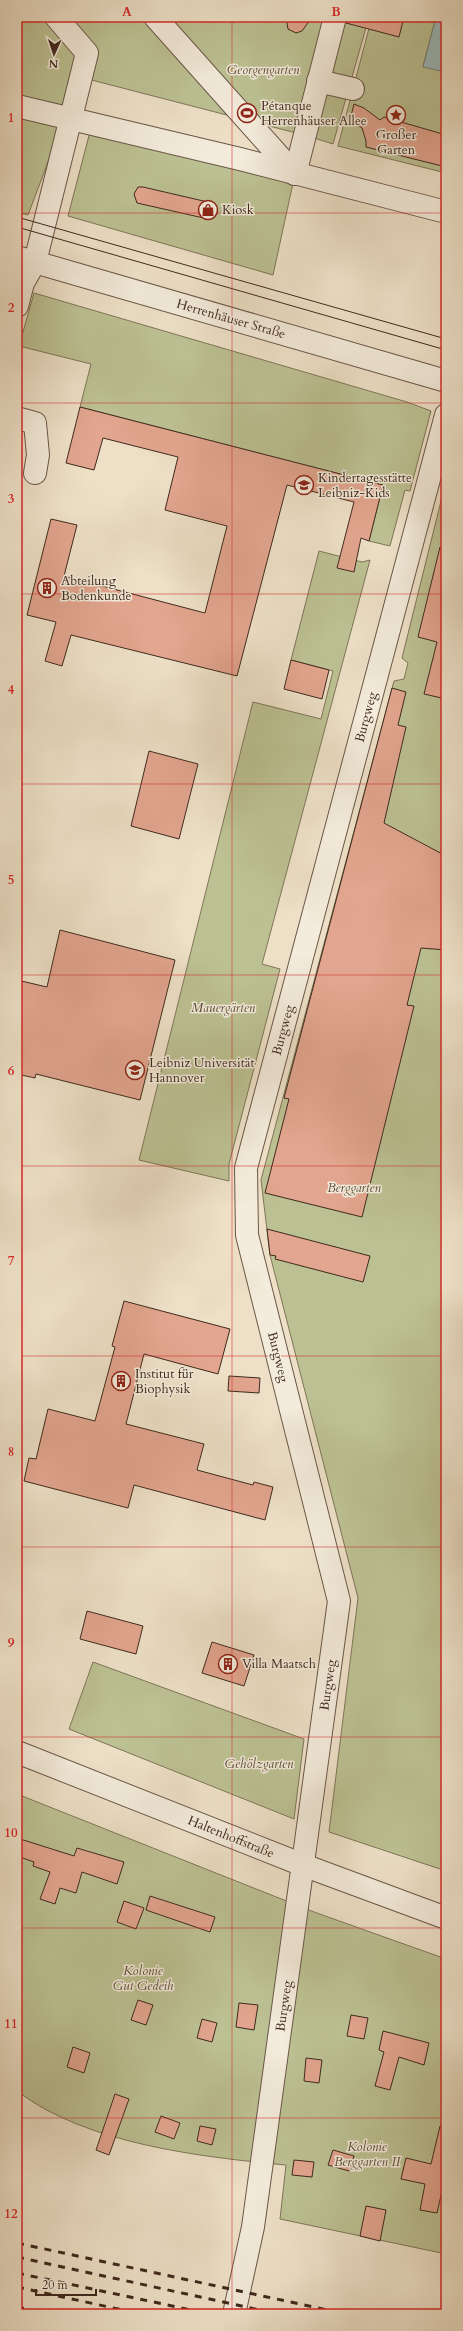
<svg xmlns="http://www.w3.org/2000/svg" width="463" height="2331" font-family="Cardo,serif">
<rect width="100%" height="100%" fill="#ede0c7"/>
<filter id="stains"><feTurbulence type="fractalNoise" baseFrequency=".005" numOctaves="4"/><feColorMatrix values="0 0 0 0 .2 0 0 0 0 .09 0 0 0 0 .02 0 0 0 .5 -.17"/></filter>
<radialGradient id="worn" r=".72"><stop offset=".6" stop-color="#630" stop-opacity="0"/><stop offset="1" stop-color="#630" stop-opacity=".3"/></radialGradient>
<g fill="#bcc193" stroke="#7e7558">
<path d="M17 17H331L300 134 80 77 28 215 17 212Z"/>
<path d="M339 17H369L333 144 308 136Z"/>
<path d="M372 17H436L423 66 446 72V173L338 146Z"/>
<path d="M92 124 295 174 273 275 68 216Z"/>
<path d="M34 293 407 402 431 411 410 491 405 490 390 546 369 541 383 485 80 407 91 364 19 346Z"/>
<path d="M446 481V1871L329 1832 358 1598 270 1255 261 1180 394 681 404 679 408 663 402 658Z"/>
<path d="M319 551 362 562 370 560 262 964 280 969 229 1164V1181L139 1160 253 702 321 719 333 671 291 660Z"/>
<path d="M93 1662 304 1739 294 1819 69 1729Z"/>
<path d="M17 1794 314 1912 446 1959V2254L280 2219 286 2165C201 2157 86 2144 17 2091Z"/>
</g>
<path fill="#9bbbbc" stroke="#76817c" d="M436 17H446V72L423 67Z"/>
<g fill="#e2a58f" stroke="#3f291d">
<path d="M286 17H312L302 31 296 33 288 29Z"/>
<path d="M347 17H404L399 37 346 23Z"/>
<path d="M354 104 364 108 380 120 384 117 446 135V167L366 147V141L362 128 350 120Z"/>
<path d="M138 187H143L212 203 217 208V213L214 218 208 219 137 203 134 194Z"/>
<path d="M80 407 383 485 369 541 361 538 354 572 337 568 354 502 287 485 237 676 71 635 62 666 45 661 56 622 27 615 51 519 77 525 64 576 205 613 227 526 165 510 178 457 103 438 94 470 66 463Z"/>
<path d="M440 547H446V699L424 694 437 642 418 637Z"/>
<path d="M291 660 329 670 322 699 284 689Z"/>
<path d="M392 688 406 692 398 725 406 727 384 823 446 856V950L421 948 407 1005 414 1006 362 1217 265 1193 289 1099 284 1098Z"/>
<path d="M149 751 198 764 179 839 131 826Z"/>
<path d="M60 930 175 960 140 1100 36 1074 35 1078 17 1074V980L47 987Z"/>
<path d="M267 1229 370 1256 363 1282 275 1259 276 1256 270 1255Z"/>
<path d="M124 1301 230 1329 218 1374 144 1354 126 1424 204 1444 197 1470 253 1485 254 1482 273 1487 265 1520 134 1485 128 1508 24 1481 29 1458 36 1459 48 1409 95 1421 115 1347 112 1346Z"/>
<path d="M229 1376 260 1378 259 1393 228 1391Z"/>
<path d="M87 1611 143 1626 136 1654 80 1639Z"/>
<path d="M212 1642 254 1655 244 1686 202 1673Z"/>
<path d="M17 1838 74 1856 77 1848 124 1862 117 1884 82 1872 76 1893 60 1888 55 1904 40 1899 50 1872 33 1866 34 1862 17 1856Z"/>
<path d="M150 1896 215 1917 210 1932 146 1910Z"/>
<path d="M124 1901 144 1908 136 1929 117 1922Z"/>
<path d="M138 2000 153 2005 146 2025 131 2020Z"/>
<path d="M239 2003 258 2005 254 2030 236 2027Z"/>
<path d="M351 2015 368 2018 364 2039 347 2036Z"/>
<path d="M202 2019 217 2023 212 2042 197 2038Z"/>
<path d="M383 2031 429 2043 424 2065 399 2057 390 2090 375 2086 384 2052 379 2050Z"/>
<path d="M73 2047 90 2053 84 2073 67 2067Z"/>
<path d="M306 2058 322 2060 319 2083 304 2081Z"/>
<path d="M115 2094 129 2099 109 2155 96 2150Z"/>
<path d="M161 2116 180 2123 174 2139 155 2132Z"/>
<path d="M200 2126 216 2129 212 2145 197 2141Z"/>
<path d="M440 2126H446V2173L437 2213 420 2210 425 2184 401 2179 406 2158 431 2164Z"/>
<path d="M333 2150 354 2156 349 2171 328 2165Z"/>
<path d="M294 2160 314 2162 312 2177 292 2175Z"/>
<path d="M366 2206 386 2210 380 2241 360 2236Z"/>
</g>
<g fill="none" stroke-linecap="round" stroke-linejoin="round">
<g stroke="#6a5748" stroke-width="24">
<g id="minor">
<path d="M155 17 295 174"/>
<path d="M318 81 353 89"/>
<path d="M17 106 240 159 446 212"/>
<path d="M295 174 335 17"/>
<path d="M17 257 446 381"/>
<path d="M17 306 23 283 35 262 87 53 56 17"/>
<path d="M17 418 35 423 38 455 35 473"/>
<path d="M17 1752 303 1865 446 1918"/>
<path d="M234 2314 253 2227 339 1601 247 1235 246 1168 446 415"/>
</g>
</g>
<use href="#minor" stroke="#f3ebdb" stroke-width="22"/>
<g stroke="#3f291d" stroke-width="1">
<path d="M17 217 446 339"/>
<path d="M17 227 446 350"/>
</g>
<g stroke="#3f291d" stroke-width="3" stroke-dasharray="7 7" stroke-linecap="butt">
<path d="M17 2243 346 2314"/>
<path d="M17 2257 278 2314"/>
<path d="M17 2273 210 2314"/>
<path d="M17 2287 141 2314"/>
<path d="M17 2307 48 2314"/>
</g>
</g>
<path fill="none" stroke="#d62828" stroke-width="1" stroke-opacity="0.55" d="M232 17V2314M17 213H446M17 403H446M17 594H446M17 784H446M17 975H446M17 1166H446M17 1356H446M17 1547H446M17 1737H446M17 1928H446M17 2118H446"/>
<defs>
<g id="stadium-ring" transform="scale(1)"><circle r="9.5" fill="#f3ebdb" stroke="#8f2418" stroke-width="1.5"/><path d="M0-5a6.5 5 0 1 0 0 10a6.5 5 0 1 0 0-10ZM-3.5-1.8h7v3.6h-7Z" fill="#8f2418"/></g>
<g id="sight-ring" transform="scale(1)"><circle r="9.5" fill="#f3ebdb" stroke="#8f2418" stroke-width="1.5"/><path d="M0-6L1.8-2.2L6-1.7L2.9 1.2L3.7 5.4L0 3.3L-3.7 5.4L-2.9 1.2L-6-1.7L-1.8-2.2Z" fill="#8f2418"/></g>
<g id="shop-ring" transform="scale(1)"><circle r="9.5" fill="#f3ebdb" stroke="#8f2418" stroke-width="1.5"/><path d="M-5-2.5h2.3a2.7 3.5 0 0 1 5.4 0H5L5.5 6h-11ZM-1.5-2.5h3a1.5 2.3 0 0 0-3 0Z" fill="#8f2418"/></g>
<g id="school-ring" transform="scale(1)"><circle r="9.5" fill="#f3ebdb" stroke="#8f2418" stroke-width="1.5"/><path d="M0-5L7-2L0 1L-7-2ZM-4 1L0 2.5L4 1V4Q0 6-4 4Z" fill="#8f2418"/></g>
<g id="building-ring" transform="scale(1)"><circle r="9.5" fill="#f3ebdb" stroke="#8f2418" stroke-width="1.5"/><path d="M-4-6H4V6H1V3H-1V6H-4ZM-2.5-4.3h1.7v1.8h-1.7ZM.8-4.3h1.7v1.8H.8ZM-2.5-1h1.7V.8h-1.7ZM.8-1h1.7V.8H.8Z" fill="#8f2418"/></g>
<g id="university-ring" transform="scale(1)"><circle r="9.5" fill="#f3ebdb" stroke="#8f2418" stroke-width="1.5"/><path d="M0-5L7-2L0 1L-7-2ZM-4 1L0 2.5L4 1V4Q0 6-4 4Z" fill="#8f2418"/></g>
</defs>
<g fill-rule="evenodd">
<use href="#stadium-ring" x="247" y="113"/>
<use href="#sight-ring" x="396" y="115"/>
<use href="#shop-ring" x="208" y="210"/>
<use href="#school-ring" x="304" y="485"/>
<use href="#building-ring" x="47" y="588"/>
<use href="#university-ring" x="135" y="1070"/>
<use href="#building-ring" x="121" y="1381"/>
<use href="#building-ring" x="228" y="1664"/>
</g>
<g text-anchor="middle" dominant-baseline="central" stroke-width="3" stroke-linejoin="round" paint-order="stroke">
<g font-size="13" font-style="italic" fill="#5e4f3a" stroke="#f3ebdb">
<text x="263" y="70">Georgengarten</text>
<text x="223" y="1008">Mauergärten</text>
<text x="354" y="1188">Berggarten</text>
<text x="259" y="1764">Gehölzgarten</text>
<text x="143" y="1971">Kolonie<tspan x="143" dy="15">Gut Gedeih</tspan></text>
<text x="367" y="2147">Kolonie<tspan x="367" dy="15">Berggarten II</tspan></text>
</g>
<g font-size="13" fill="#3f291d" stroke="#f3ebdb" text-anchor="start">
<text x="261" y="106">Pétanque<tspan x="261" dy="15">Herrenhäuser Allee</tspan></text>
<text x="396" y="135" text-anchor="middle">Großer<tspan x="396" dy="15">Garten</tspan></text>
<text x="222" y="210">Kiosk</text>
<text x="318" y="478">Kindertagesstätte<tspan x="318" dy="15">Leibniz-Kids</tspan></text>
<text x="61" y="581">Abteilung<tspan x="61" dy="15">Bodenkunde</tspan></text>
<text x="149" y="1063">Leibniz Universität<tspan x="149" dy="15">Hannover</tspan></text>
<text x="135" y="1374">Institut für<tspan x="135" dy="15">Biophysik</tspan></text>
<text x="242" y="1664">Villa Maatsch</text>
</g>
<g font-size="13" fill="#3f291d" stroke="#f3ebdb">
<text transform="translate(231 319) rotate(16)">Herrenhäuser Straße</text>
<text transform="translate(366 717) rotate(-75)">Burgweg</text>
<text transform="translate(283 1030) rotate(-75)">Burgweg</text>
<text transform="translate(278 1357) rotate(76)">Burgweg</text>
<text transform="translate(328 1685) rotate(-82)">Burgweg</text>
<text transform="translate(231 1837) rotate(22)">Haltenhoffstraße</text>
<text transform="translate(284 2006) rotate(-82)">Burgweg</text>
</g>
</g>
<rect width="463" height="2331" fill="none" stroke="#ede0c7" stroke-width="44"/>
<g transform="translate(54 54) rotate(183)" stroke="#f3ebdb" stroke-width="3" paint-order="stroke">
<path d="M0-3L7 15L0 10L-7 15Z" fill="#3f291d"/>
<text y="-6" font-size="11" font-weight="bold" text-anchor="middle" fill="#3f291d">N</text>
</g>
<path d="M36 2289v6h60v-6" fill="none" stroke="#3f291d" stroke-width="2"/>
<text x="42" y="2289" font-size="12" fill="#3f291d" stroke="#f3ebdb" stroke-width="3" paint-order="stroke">20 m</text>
<rect x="22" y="22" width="419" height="2287" fill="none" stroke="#d62828" stroke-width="1.5"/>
<g font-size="13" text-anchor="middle" font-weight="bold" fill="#d62828">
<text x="127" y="16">A</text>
<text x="336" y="16">B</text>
<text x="11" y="122">1</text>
<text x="11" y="312">2</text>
<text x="11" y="503">3</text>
<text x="11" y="694">4</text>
<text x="11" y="884">5</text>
<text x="11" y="1075">6</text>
<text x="11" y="1265">7</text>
<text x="11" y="1456">8</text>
<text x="11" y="1647">9</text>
<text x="11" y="1837">10</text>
<text x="11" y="2028">11</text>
<text x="11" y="2218">12</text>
</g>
<rect width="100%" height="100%" filter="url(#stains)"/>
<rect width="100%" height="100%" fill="url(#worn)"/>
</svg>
